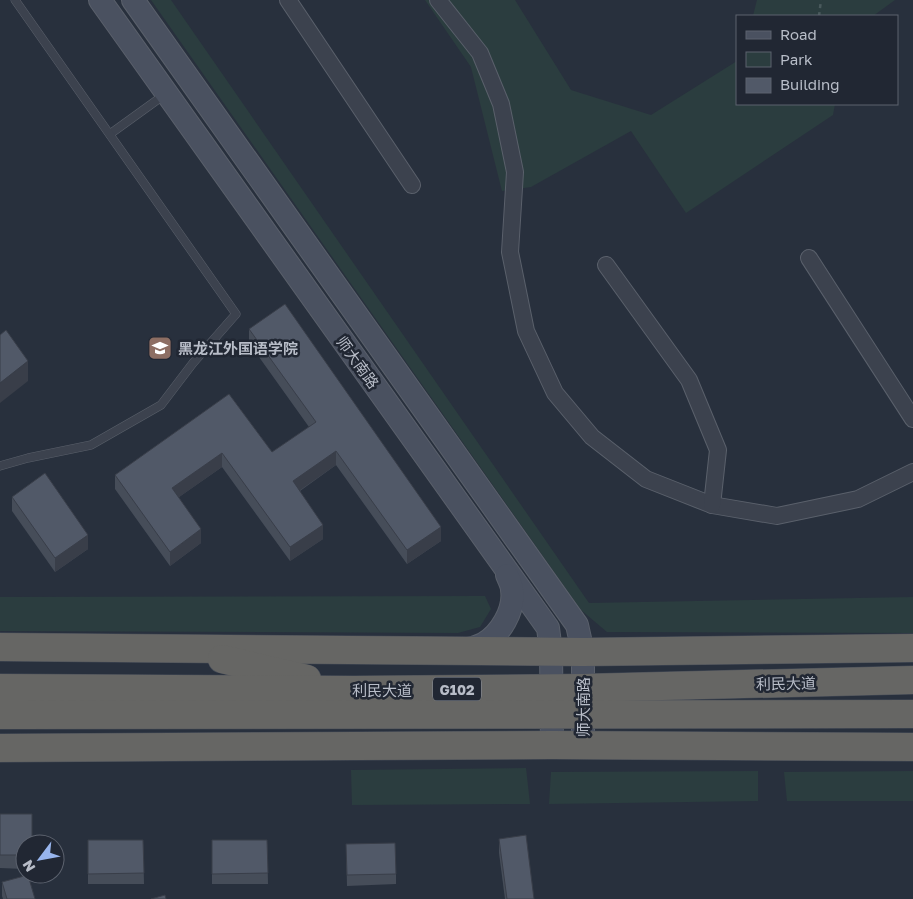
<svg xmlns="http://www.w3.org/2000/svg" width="913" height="899" font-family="'Golos Text','Noto Sans SC',sans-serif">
<rect width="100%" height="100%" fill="#28303d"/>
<g fill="#2b3d3f">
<path d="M151 0H171L589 603 913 597V633L607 632 581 610Z"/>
<path d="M425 0H515L571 90 651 115 737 61V104H835L833 115 686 213 631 131 531 187 502 191 471 67Z"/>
<path d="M757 0H895L873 16H753Z"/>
<path d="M485 596 491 609 480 627 458 633 0 631V597Z"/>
<path d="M526 768 530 804 352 805 351 770Z"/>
<path d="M758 771V801L549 804 551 772Z"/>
<path d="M913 771V801H787L784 772Z"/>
</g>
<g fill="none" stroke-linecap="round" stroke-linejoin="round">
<g stroke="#5a606b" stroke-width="9">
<g id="service">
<path d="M110 134 164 95"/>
<path d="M0 466 28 458 91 445 161 405 193 363 236 314 15 0"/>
</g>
</g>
<g stroke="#5a606b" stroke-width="18">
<g id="minor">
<path d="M288 0 412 185"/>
<path d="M438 0 480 53 501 104 515 172 510 252 526 331 555 393 592 437 646 479 712 505 777 516 858 499 913 472"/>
<path d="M809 258 913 419"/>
<path d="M606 265 689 380 718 450 712 505"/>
</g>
</g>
<g stroke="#5a606b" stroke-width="24">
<g id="secondary">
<path d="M100 0 548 628 551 651 552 745"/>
<path d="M133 0 577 625 583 652V746"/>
<path d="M464 650C470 649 477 647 483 644 500 635 515 610 512 590 512 585 509 580 507 575"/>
</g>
</g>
<g stroke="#474d58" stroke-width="29">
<g id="trunk">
<path d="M0 647 583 652 913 648"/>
<path d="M222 659 307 679"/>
<path d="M0 688 354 690 582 688 913 680"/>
<path d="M0 715 913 714"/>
<path d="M0 748 552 745 913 747"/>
</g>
</g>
<path stroke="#4a5a5d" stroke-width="2.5" stroke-dasharray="4 4" stroke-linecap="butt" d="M819 16 821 0"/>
<use href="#service" stroke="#3c424e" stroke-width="8"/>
<use href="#minor" stroke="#3c424e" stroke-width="16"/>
<use href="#secondary" stroke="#4a5160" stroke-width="22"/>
<use href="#trunk" stroke="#666664" stroke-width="28"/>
</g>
<g fill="#464d59">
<path d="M249 329 441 541 407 564 336 465 300 491 323 539 290 561 222 467 179 497 201 543 170 566 115 489V475L229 394 272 452 309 427 249 343Z"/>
<path d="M12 497 88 549 55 572 12 511Z"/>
<path d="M0 814 25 844V869L0 868Z"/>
<path d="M499 839 534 899H505L499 853Z"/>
<path d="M88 840H143L144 884H88Z"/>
<path d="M212 840H267L268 884H212Z"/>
<path d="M346 844 396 874V884L347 886Z"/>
<path d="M2 882 35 899H3L2 896Z"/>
</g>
<g fill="#393e49">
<path d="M28 361V381L0 403V383Z"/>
<path d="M336 451V465L293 495V481Z"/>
<path d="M222 453V467L172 502V488Z"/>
<path d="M323 525V539L290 561V547Z"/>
<path d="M441 527V541L407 564V550Z"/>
<path d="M201 529V543L170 566V552Z"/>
<path d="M88 535V549L55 572V558Z"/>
</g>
<g fill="#515968" stroke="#393e49">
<path d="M285 304 441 527 407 550 336 451 293 481 323 525 290 547 222 453 172 488 201 529 170 552 115 475 229 394 272 452 316 422 249 329Z"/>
<path d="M6 330 28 361 0 383V335Z"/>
<path d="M45 473 88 535 55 558 12 497Z"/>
<path d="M0 814H32V844H25V855H0Z"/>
<path d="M526 835 534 899H507L499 839Z"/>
<path d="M88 840H143L144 873 88 874Z"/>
<path d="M212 840H267L268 873 212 874Z"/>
<path d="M395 843 396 874 347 875 346 844Z"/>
<path d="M28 875 35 899H7L2 882Z"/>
<path d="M165 895 166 899H151Z"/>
</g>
<defs>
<g id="university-square" transform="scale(1.25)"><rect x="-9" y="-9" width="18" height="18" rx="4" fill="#8d6e63" stroke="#212733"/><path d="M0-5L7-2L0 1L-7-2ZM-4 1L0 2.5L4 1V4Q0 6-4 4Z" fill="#fff"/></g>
</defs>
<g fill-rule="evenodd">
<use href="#university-square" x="160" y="348"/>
</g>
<g text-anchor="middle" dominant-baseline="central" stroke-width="5" stroke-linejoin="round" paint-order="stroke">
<rect fill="#212733" stroke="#8b909b" stroke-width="1" x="433" y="677.5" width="48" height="23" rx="4"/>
<g font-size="14" font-weight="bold" fill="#b8bdc8">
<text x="457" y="689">G102</text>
</g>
<g font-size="15" font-weight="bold" fill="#b8bdc8" stroke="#212733" text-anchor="start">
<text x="178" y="348">黑龙江外国语学院</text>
</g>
<g font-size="15" fill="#b8bdc8" stroke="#212733">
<text transform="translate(358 362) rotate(54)">师大南路</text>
<text transform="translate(786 683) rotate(-1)">利民大道</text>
<text x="382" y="690">利民大道</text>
<text transform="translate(583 707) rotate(-90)">师大南路</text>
</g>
</g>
<rect x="736" y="15" width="162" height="90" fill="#212733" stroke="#5d636f"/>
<rect x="746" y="31" width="25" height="8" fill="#4a5160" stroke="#5d636f"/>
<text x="780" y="40" font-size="15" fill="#b8bdc8">Road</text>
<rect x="746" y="52" width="25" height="15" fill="#2b3d3f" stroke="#5d636f"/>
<text x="780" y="65" font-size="15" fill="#b8bdc8">Park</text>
<rect x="746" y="78" width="25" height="15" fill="#515968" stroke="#5d636f"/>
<text x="780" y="90" font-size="15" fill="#b8bdc8">Building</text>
<g transform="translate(40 859) rotate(238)"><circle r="24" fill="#212733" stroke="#5d636f"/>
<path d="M0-4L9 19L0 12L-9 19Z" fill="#98b5ed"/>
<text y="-8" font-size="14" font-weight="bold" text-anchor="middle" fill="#b8bdc8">N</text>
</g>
</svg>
